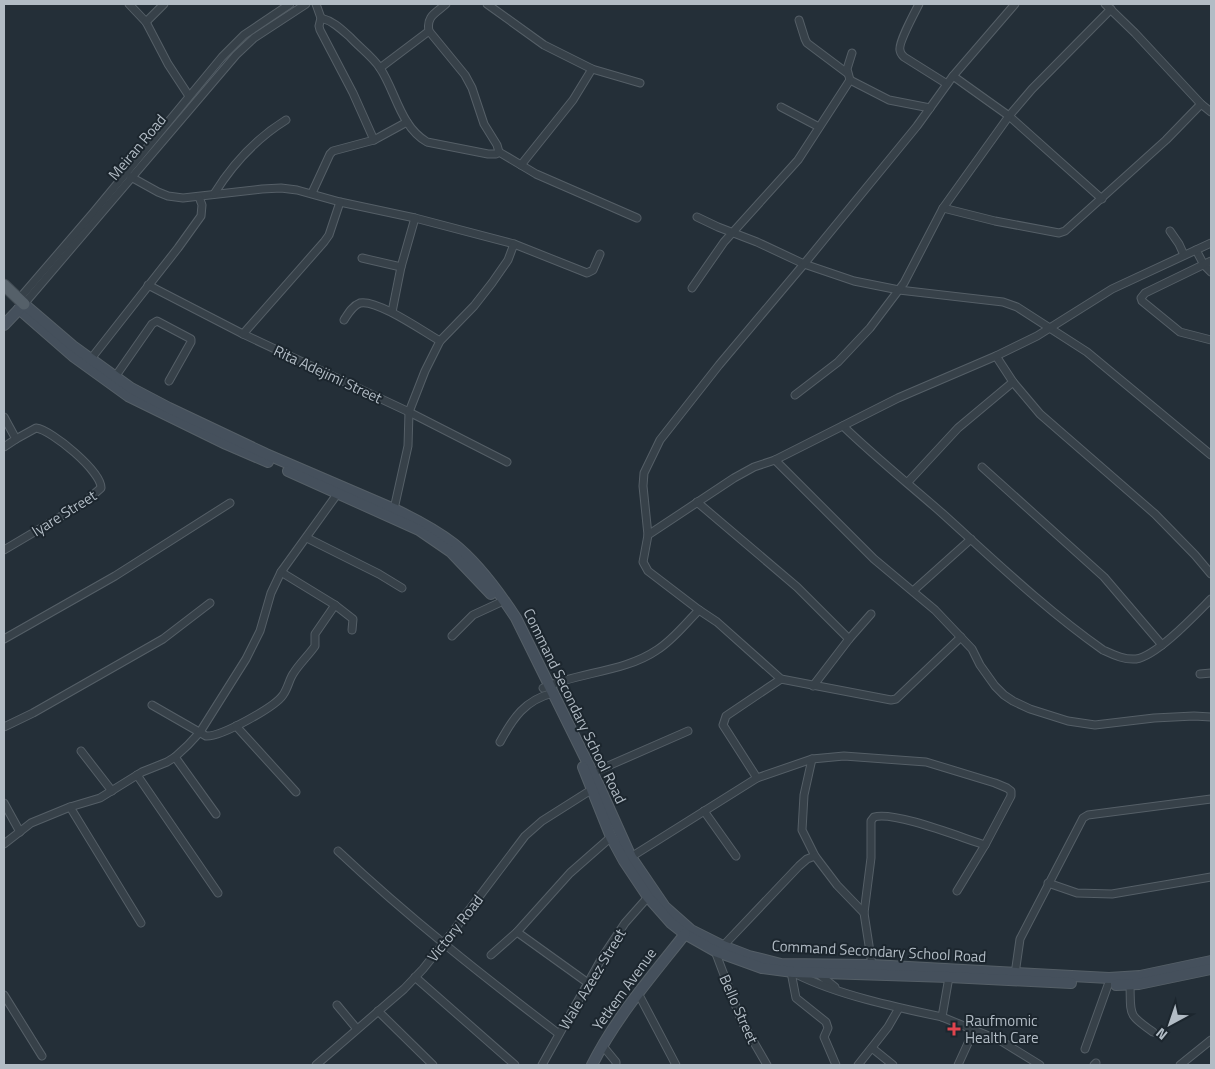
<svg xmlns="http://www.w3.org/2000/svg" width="1215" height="1069" font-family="'Titillium Web',sans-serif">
<rect width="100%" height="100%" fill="#242f38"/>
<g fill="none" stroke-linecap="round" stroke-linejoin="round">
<g stroke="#555f67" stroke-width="9">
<g id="street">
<path d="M129 4 146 22 168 64 189 96"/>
<path d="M487 4 544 45 592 69 640 83"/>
<path d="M919 4C915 12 898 43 900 50 900 53 902 55 904 57L947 84"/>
<path d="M1105 4 1135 33 1201 104 1211 112"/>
<path d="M321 18C333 21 341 29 350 37 359 47 372 56 380 68 396 92 400 126 427 142L488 154H496L499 152"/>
<path d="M799 20 805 39 807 43 847 73"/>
<path d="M146 22 164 4"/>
<path d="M429 31 465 75 472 88 484 124 497 145 499 152 536 174 637 218"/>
<path d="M380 68 429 31C426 16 436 13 446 4"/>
<path d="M953 76 1009 116 1102 199"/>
<path d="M850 80 889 100 930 108"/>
<path d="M781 107 819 127"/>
<path d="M374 140 407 122"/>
<path d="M521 165 573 100 592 69"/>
<path d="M131 177 158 192 168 196 183 198 262 189 281 188 297 190 340 202 415 218 514 244 587 273 593 270 600 254"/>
<path d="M312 193 330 154 333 151 374 140 353 93 320 30 319 26 321 18 316 4"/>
<path d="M214 194C232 165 257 138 286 120"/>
<path d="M943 208 995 221 1059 233 1065 231 1166 140 1201 104"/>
<path d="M697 217 718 227 757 242 804 264 854 281 899 290 1003 302 1017 307 1087 352 1211 455"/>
<path d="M1170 231 1179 244 1184 255"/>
<path d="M1196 250 1204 265 1211 272"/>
<path d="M362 258 401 267"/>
<path d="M1211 261 1145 293 1141 298 1142 301 1180 332 1211 340"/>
<path d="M148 285 243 334 409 412 507 462"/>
<path d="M692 288 724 242 798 160 850 80 847 69 852 53"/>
<path d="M19 299 93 213 222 57 244 35 290 4"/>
<path d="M24 304 236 55 254 38 306 4"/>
<path d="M392 312 401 267 415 218"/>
<path d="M344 320C348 314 352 306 360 303 377 299 424 332 440 341"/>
<path d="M243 334 324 242 329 235 340 202"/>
<path d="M996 356 1013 382 1040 414 1155 514 1195 555 1211 574"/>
<path d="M90 360 178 248 201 216 202 205 199 197"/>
<path d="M115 377 152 324 157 321 191 339V342L169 381"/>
<path d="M795 395 838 362 870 328 904 283 943 208 1009 116 1032 89 1111 9"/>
<path d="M4 417 16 439 4 447"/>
<path d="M843 426C875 457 910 485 943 514 995 561 1046 610 1103 650 1114 655 1124 660 1136 659 1157 656 1196 614 1211 599"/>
<path d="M775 460 874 559 935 610 972 649 980 665 995 686 1004 695 1013 701 1030 709 1068 721 1095 725 1154 718 1194 716 1211 717"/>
<path d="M982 467 1104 577 1162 645"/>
<path d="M908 482 958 428 1013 382"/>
<path d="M697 502 797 587 849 639"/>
<path d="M394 509 408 446 409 412 425 371 440 341 474 306 492 283 508 260 514 244"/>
<path d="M648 535 643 486 644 473 660 440 719 365 804 264 917 126 953 76 1015 4"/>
<path d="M307 538 379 574 402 588"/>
<path d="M4 550 85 502 101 488C102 472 52 430 36 428L16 439"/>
<path d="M281 572 335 605 353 619 352 630"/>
<path d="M913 591 971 539"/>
<path d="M452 636 473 615 499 603"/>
<path d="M961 637 896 699 891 700 781 679 717 622 699 610 648 571 643 562 648 535 734 478 754 467 775 460 898 398 996 356 1037 336 1112 289 1211 243"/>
<path d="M4 639 115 576 230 503"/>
<path d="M1200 674 1211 673"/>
<path d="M813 686 849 639 871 614"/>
<path d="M543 688C579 672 625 672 657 650 673 640 686 623 699 610"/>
<path d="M152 705 206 736C221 737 275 707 283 695 288 688 289 680 293 674 299 664 308 656 315 646V634L335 605"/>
<path d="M236 726 296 792"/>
<path d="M4 727 33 713 163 639 210 603"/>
<path d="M500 742C513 718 525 700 553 693"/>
<path d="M81 751 112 791"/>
<path d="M175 757 216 814"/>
<path d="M812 759 804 795 802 830 815 856 837 885 864 913"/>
<path d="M592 773 688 731"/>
<path d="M137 775 218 893"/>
<path d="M757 778 723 725 726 716 781 679"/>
<path d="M4 803 20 832"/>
<path d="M70 807 141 923"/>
<path d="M704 811 736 856"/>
<path d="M4 844 31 823 70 807 100 798 142 772 167 762 175 757 188 745 200 732 246 659 260 631 271 593 281 572 338 493"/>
<path d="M338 851C408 917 483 976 559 1034"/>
<path d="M631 857 757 778 812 759 844 756 926 762 995 783 1007 788 1011 791V796L985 845 957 891"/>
<path d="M1048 883 1077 893 1112 894 1211 877"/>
<path d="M723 946 799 866 807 859 815 856"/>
<path d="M715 951 741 1020 767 1065"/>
<path d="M491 955 517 932"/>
<path d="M872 965 864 913 871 858V821L874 817C895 811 962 838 985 845"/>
<path d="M791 972 796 998 826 1022 828 1028 824 1037 836 1065"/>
<path d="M816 972 835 987"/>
<path d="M796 974C838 995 895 1007 942 1017"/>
<path d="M1015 974 1020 939 1083 818 1088 815 1211 799"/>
<path d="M415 977 515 1065"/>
<path d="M949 977 942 1017 1001 1041 1040 1065"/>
<path d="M588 983 517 932 570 873 611 837"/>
<path d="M1130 985C1131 1015 1127 1014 1153 1032"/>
<path d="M638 993 676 1065"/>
<path d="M4 995 42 1056"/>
<path d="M337 1005 357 1029"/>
<path d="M378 1011 433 1065"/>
<path d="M602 1045 616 1062V1065"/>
<path d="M872 1048 893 1065"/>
<path d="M1085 1049 1108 985"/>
<path d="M316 1065 404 989 423 969 454 930 525 836 542 821 591 790"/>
<path d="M542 1065 603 956 625 923 648 897"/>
<path d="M858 1065 888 1027 899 1008"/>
<path d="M958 1065 974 1030"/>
<path d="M1094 1065 1096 1063"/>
<path d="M1180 1065 1211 1040"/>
</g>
</g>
<g stroke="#555f67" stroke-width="12">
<g id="secondary">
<path d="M19 309 74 357 128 396 226 444 268 462"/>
<path d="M4 325 24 304 73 346 131 388 169 408 266 454 394 509C415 519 436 530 454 544 479 564 499 592 516 618L600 788 631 857 665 907 691 930 723 946 749 956 781 964 872 965 1109 978 1140 976 1211 961"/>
<path d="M288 471 419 530 451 552 491 594"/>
<path d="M583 767 611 837 624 861 648 897 671 923 685 934 715 951 762 968 793 972 949 977 1071 983"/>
<path d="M1116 985 1139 984 1211 969"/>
<path d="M592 1065C616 1017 652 976 685 934"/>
</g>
</g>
<g stroke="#404a52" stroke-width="13">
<path id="primary" d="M4 285 24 304"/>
</g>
<use href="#street" stroke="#374149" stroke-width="7"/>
<use href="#secondary" stroke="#45505c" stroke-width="10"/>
<use href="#primary" stroke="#556069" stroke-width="11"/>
</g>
<path fill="#e0444e" stroke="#1c262e" stroke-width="2" d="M951.5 1021.5h5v5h5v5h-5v5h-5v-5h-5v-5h5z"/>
<g text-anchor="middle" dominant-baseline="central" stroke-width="4" stroke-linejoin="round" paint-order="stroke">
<g font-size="15" fill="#b2bcc5" stroke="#1c262e">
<text transform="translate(137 147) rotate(-50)">Meiran Road</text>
<text transform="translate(328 374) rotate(25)">Rita Adejimi Street</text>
<text transform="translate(64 513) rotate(-32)">Iyare Street</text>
<text transform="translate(575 706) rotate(64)">Command Secondary School Road</text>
<text transform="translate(455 928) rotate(-52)">Victory Road</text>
<text transform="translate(879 951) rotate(3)">Command Secondary School Road</text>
<text transform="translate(592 979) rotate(-59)">Wale Azeez Street</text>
<text transform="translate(624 989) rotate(-54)">Yetkem Avenue</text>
<text transform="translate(739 1009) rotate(66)">Bello Street</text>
</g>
<g font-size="15" fill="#b2bcc5" stroke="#1c262e" text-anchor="start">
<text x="965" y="1020">Raufmomic<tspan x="965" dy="17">Health Care</tspan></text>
</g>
</g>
<rect width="1215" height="1069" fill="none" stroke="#b2bcc5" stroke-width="10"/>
<g transform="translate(1170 1024) rotate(220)" stroke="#1c262e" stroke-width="4" paint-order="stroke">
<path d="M0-4L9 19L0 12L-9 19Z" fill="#b2bcc5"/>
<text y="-8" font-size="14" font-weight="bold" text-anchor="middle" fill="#b2bcc5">N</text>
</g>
</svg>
